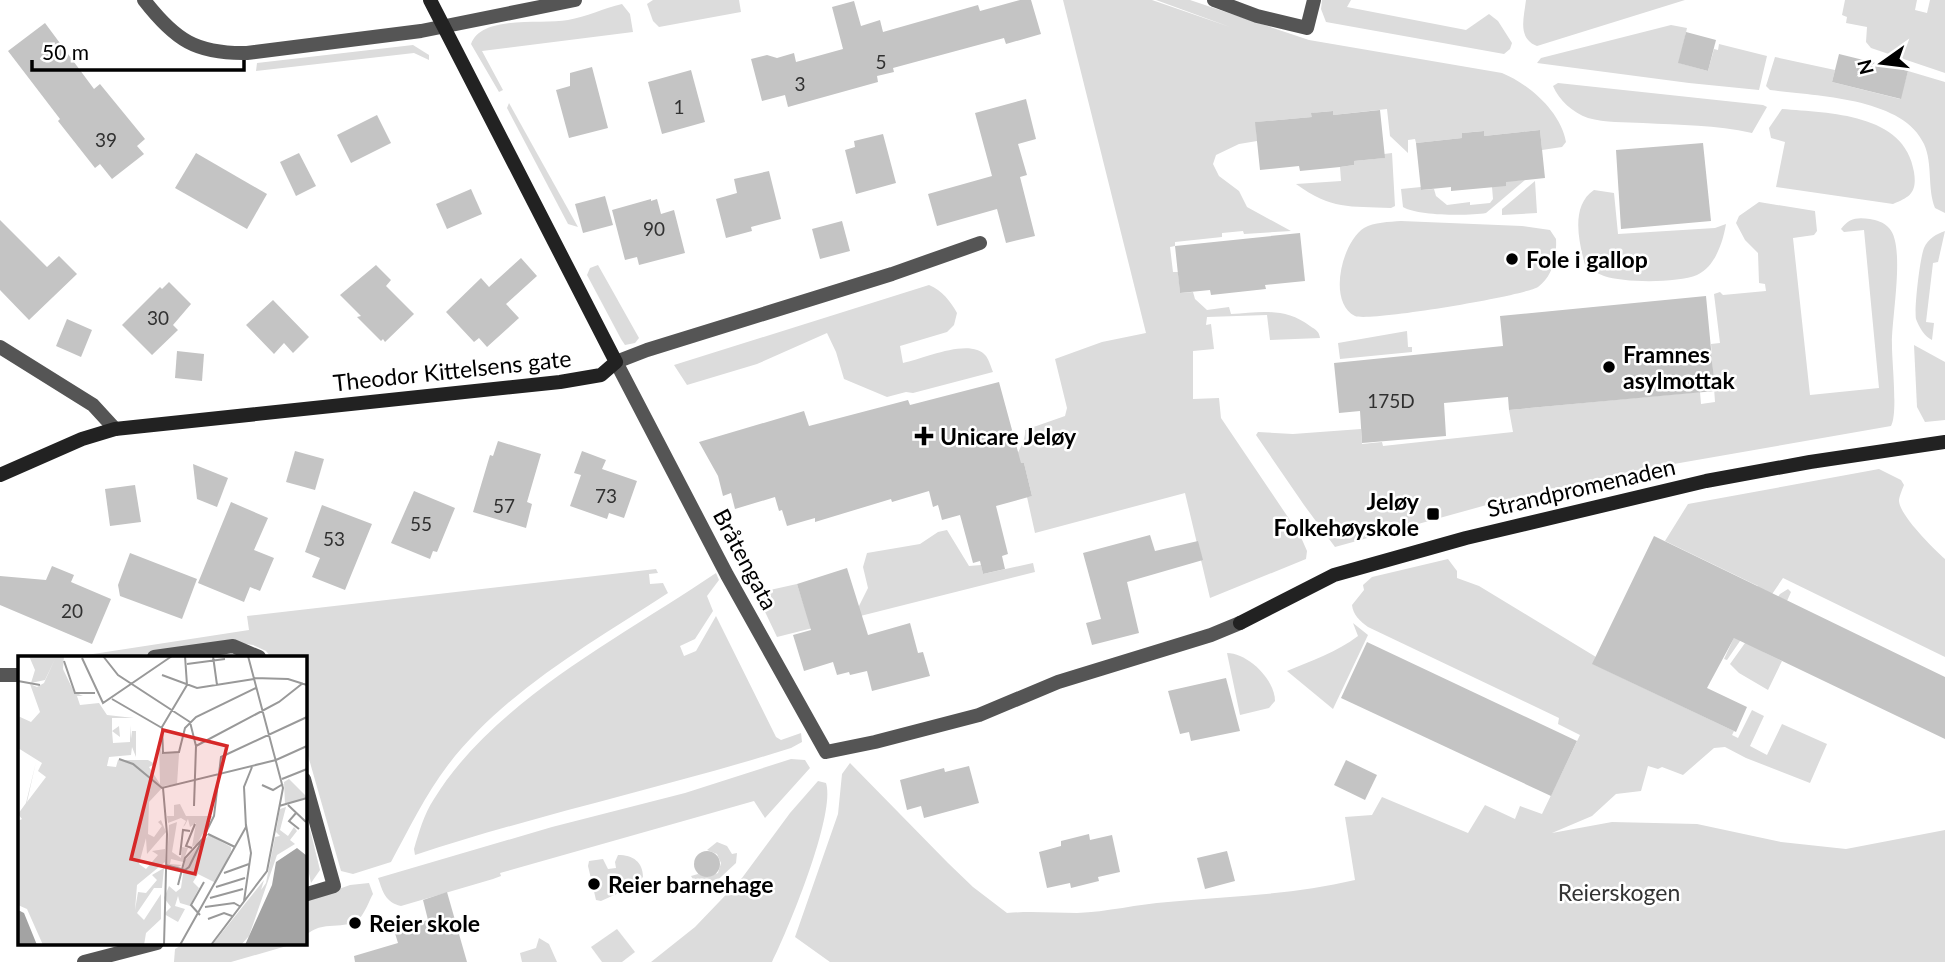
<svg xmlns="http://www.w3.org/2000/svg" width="1945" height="962" font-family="Lato,sans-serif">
<rect width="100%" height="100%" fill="#fff"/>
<g fill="#dcdcdc">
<path d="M653 0H739L741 12 659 27 653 21 647 4Z"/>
<path d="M1063 0H1152L1230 27 1156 0H1190L1309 40 1502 73C1529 84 1561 112 1566 142L1562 147 1542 150 1540 130 1484 136 1483 131 1462 133V138L1416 143 1415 139 1408 140V153L1390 136 1387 109 1333 115 1332 111 1312 113V117L1256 122 1257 141 1239 144 1216 155 1213 164 1219 176 1239 191 1247 207 1291 231 1244 234 1243 231 1222 233V237L1175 242V246L1170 247 1173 272H1178L1180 293 1193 292 1195 299 1207 310 1229 307 1231 314C1260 312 1285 307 1310 326 1316 330 1319 331 1320 338L1270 340 1267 315 1207 317 1206 325 1211 324 1214 349 1193 351V399L1219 398 1221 418 1300 535 1307 551 1306 559 1210 598 1185 493 1035 533 1027 497 1032 496 1024 463 1012 466C1016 453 1026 443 1025 430L1065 416 1067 408 1055 359 1102 342 1146 333Z"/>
<path d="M1322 0H1351L1347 7 1466 30 1489 14 1498 21 1512 43 1510 49 1504 54 1326 22 1321 9Z"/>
<path d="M1526 0H1685L1537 46C1517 38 1524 18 1526 0Z"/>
<path d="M1845 0H1917L1915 10 1927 13 1930 0H1945V73L1871 48 1866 42 1867 27 1846 23 1847 17 1842 15Z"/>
<path d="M622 4 630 14 633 32 482 51 503 90 499 92 471 44C482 14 542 25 568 20 586 17 604 8 622 4Z"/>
<path d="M1671 25 1687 28 1679 63 1708 71 1714 49 1718 50 1719 44 1767 56 1759 90 1689 83 1537 63 1541 58Z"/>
<path d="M413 45 429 55V60L414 53 256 71 257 63Z"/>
<path d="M1775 57 1835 70 1832 82 1900 99 1908 71 1945 82V213L1935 208C1927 188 1933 164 1924 144 1903 97 1814 96 1770 90L1766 86Z"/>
<path d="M1558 83 1763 105 1767 107 1752 133C1716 125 1680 125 1643 123 1625 122 1605 123 1588 118 1573 113 1559 100 1553 86Z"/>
<path d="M509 103 578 227 568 224 507 108Z"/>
<path d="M1782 109C1829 113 1905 113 1914 172 1917 192 1911 197 1893 204L1776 187 1785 142 1771 138 1769 128Z"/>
<path d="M1392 153 1395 206 1391 208C1349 206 1332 210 1296 184L1341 181 1340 167 1354 165V161L1384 158V154Z"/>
<path d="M1525 180 1486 213C1469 216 1417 216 1403 207L1401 189 1421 187V190L1434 189 1436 196 1447 205 1470 202V205L1490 203 1493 199 1492 187 1506 181Z"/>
<path d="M1535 181 1537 213 1502 215V209Z"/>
<path d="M1594 190 1614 193 1618 234 1715 228 1726 224C1723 242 1715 267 1697 275 1678 283 1624 283 1604 276 1598 274 1591 269 1585 265 1579 242 1570 206 1594 190Z"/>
<path d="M1759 202 1815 211 1817 231 1814 235 1793 238 1810 395 1879 388 1864 230 1844 232 1841 229C1849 218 1857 217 1870 219 1876 220 1884 222 1889 228 1906 245 1891 320 1892 346 1892 363 1898 414 1891 426L1628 472 1501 501 1335 547 1304 505 1256 435 1258 432 1293 434 1361 429 1362 444 1382 442 1383 446 1513 432 1509 410 1700 392 1701 404 1715 402 1711 344 1720 343 1714 294 1720 292 1723 295 1766 291 1765 284 1759 283 1758 253 1745 240 1736 223 1739 216Z"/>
<path d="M1401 221 1522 226 1550 230 1556 239C1557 256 1553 276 1538 287 1524 296 1369 322 1355 316 1327 302 1342 242 1364 228 1374 222 1389 222 1401 221Z"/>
<path d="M1945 231 1938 262 1933 263 1926 322 1934 323 1932 340C1924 336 1919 327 1916 319 1914 308 1920 258 1924 248 1928 239 1936 234 1945 231Z"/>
<path d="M598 265 639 338 635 343 625 345 621 339 587 275 590 268Z"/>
<path d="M929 285C942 290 951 302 957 313L954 325 947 332 900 346 903 363C924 359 970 337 986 356 989 360 991 367 993 372L913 393 906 392 887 397 844 379 836 352 827 333 757 364 687 385 674 365Z"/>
<path d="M1407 331 1408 347H1412V352L1340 359 1338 343Z"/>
<path d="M1914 345 1945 362V420L1925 422 1917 407Z"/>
<path d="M1879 469 1901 480 1904 485C1902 490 1899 497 1899 501 1900 516 1934 549 1945 559V657L1783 578 1727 660 1724 659 1758 586 1665 541 1688 504Z"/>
<path d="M947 530 969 566 981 565 983 574 1033 563 1035 572 777 637 756 593 797 584 809 621 859 606 868 588 863 567 867 553 920 544 938 532Z"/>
<path d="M1448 559 1457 571V578L1479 586 1596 657 1593 664 1734 731 1732 735 1738 738 1752 710 1764 716 1750 746 1767 755 1782 724 1827 744 1810 783 1746 758 1725 747 1714 748 1683 775 1662 767 1658 769 1648 766 1641 791 1616 794 1592 816 1552 833 1612 822 1697 824 1781 842 1846 849 1945 830V962H830L795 937 838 814 842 774 850 763 948 863 973 887 1007 913C1031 911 1054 913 1077 913 1107 912 1138 904 1168 902 1231 896 1293 895 1355 880L1345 817 1372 815 1382 797 1468 833 1485 805 1515 819 1520 806 1542 814 1580 735 1558 724 1559 718 1368 627C1360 621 1353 615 1352 605L1364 590 1363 585 1372 577Z"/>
<path d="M656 569 658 573 649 574 650 584 663 583 668 593C591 643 505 691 448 765 425 795 409 829 391 862L353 874 341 871 305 745 304 657H271L266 651 253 645 232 642 125 657H80V656L249 630 247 616Z"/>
<path d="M716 573 719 580 707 596 713 611 695 639 680 646 684 656 696 651 716 616 776 737 781 740 801 733 802 742 791 748C667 787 539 814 415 855L414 849C419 832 424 814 434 799 494 701 623 636 716 573Z"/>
<path d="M1788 589 1791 592 1764 652 1782 661 1768 690 1739 673 1730 664 1780 594Z"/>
<path d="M1353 623 1368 635 1333 709 1287 671C1311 661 1337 652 1358 636Z"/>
<path d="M1227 653C1248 653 1275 680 1275 701L1269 708 1240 715Z"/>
<path d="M791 759 805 760 810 768 765 818 754 801 500 873 501 876 493 879 401 906C385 902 383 892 378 878L552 827 685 793Z"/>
<path d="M818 781 826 783C836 814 788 930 772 962H651L695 927 742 878 790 813Z"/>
<path d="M305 809 320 870 311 883 305 855Z"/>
<path d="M717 842 727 846 732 854 737 853 736 863 708 889 697 886 691 876 698 874 708 877 718 873 721 863 717 854 707 850Z"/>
<path d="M618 855C633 855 643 862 643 877L632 887 601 901 596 900 588 866 589 861 603 859 608 869 616 868 615 862Z"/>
<path d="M369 883 373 894C369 901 365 913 359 919 346 931 322 919 305 936V901L350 885Z"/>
<path d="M617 929 635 952 622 962H602L591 947Z"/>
<path d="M539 938 549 944 557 962H522L520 953 536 948Z"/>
<path d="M185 943H297L231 962H174L175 949Z"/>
</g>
<g fill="#c4c4c4">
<path d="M1020 0H1031L1041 34 1006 44 1004 38 893 68 894 72 877 76 878 82 788 107 785 95 762 101 751 59 767 55 777 58 794 53 796 62 843 49 832 7 854 1 861 26 880 20 883 32 978 5 980 11Z"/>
<path d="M45 23 94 89 100 84 145 139 137 146 144 154 112 179 100 164 95 168 58 121 60 119 8 51Z"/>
<path d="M1686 32 1716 40 1708 71 1678 63Z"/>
<path d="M1839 54 1908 71 1901 99 1832 82Z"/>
<path d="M592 67 608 128 569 138 556 90 570 86V73Z"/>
<path d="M691 70 705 122 662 134 648 82Z"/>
<path d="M1026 99 1036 139 1018 144 1027 175 1020 177 1035 236 1006 243 997 209 937 226 928 194 992 176 975 113Z"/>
<path d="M1380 110 1385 158 1354 161V165L1340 167 1300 171 1299 166 1260 170 1255 122 1312 117 1311 113 1333 111V115Z"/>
<path d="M377 115 391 143 351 163 337 135Z"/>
<path d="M1540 130 1545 178 1506 182V186L1451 191V187L1421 190 1416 143 1462 138V133L1484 131V136Z"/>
<path d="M883 134 896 183 856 194 845 150 855 147 854 141Z"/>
<path d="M1703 143 1711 221 1621 229 1616 150Z"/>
<path d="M196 153 267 194 247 229 175 188Z"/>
<path d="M299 153 316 186 296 196 280 162Z"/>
<path d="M769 171 781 219 751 227 752 231 726 238 716 199 737 193 734 179Z"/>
<path d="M471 189 482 214 447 229 436 204Z"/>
<path d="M605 196 613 225 583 233 575 204Z"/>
<path d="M651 199V201L657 199 661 214 674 210 685 253 639 265 637 257 625 260 612 210Z"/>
<path d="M0 220 47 267 59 256 77 274 29 320 0 290Z"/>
<path d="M842 221 850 251 820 259 812 229Z"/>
<path d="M1300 233 1305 281 1265 285 1266 289 1211 295 1210 290 1180 293 1175 246Z"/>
<path d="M521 258 537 276 506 304 519 318 487 347 479 338 474 342 446 312 481 278 489 287Z"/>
<path d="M376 265 391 280 386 286 414 314 385 342 383 339 381 341 357 317 361 316 340 295Z"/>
<path d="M169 282 191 304 173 325 178 330 152 355 122 325 160 287 162 289Z"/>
<path d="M1706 296 1715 391 1509 410 1508 397 1444 403 1446 436 1362 443 1360 411 1339 413 1334 363 1503 346 1500 316Z"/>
<path d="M273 300 309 337 293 353 284 343 274 354 246 325Z"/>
<path d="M67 319 92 330 81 357 56 346Z"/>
<path d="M177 351 204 354 202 381 175 378Z"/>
<path d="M999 382 1021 463H1024L1032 496 996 506 1008 554 1002 556 1005 569 983 574 980 561 973 563 960 515 942 520 938 505 933 507 929 491 892 502 891 499 815 522V518L787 526 782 510 779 511 775 497 735 509 731 493 723 496 718 476 699 442 804 411 809 426 908 400 910 405Z"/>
<path d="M498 441 541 454 527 502 532 504 526 528 473 512 490 455 493 456Z"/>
<path d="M295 451 324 459 315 490 286 482Z"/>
<path d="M582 451 606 460 602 469 637 481 624 518 609 513 607 519 570 506 581 475 574 473Z"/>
<path d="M193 464 228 478 217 507 197 499Z"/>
<path d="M135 485 141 522 110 526 105 489Z"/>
<path d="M414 491 455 508 437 552 433 551 430 559 391 543Z"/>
<path d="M231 502 268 518 254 550 274 558 260 591 250 587 244 602 198 583Z"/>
<path d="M322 505 372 524 345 590 312 577 320 558 305 552Z"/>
<path d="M1150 535 1155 551 1198 541 1203 560 1127 582 1139 633 1092 645 1086 623 1101 619 1083 553Z"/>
<path d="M1654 536 1945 677V739L1734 638 1707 688 1747 707 1736 732 1592 664Z"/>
<path d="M130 553 197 579 182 619 120 596 118 585Z"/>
<path d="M52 566 74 575 71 582 111 599 92 644 0 605V576L46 580Z"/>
<path d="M847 568 868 635 910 623 918 653 923 652 930 676 872 691 867 671 850 675 849 672 837 675 833 662 804 671 793 635 811 630 797 584Z"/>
<path d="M1367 642 1577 741 1551 796 1341 698Z"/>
<path d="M1226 678 1240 731 1191 741 1189 732 1180 734 1168 691Z"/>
<path d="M1346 760 1377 775 1365 800 1334 785Z"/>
<path d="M969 766 979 803 924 818 921 806 907 810 900 780 944 768 945 772Z"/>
<path d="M1089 834 1090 840 1112 835 1120 872 1098 877 1099 881 1071 888 1070 883 1047 888 1039 852 1061 846V841Z"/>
<circle cx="707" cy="864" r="13"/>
<path d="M1227 851 1235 881 1205 889 1197 858Z"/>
<path d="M447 892 467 962H355L354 956 398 943 394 930 428 920 423 900Z"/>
</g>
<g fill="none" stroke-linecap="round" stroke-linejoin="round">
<g stroke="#555" stroke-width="14">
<path d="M144 0C175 40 196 54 247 53L421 31 575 0"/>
<path d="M1214 0 1257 16 1307 28 1314 0"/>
<path d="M980 243 892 274 647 350 616 362 727 575 826 752 875 742 979 715 1058 682 1211 635 1240 623"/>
<path d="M0 347 93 405 115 429"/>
<path d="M154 657 233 646 259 657"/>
<path d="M0 675H19"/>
<path d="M304 779 334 886 304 895"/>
<path d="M84 962 157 943"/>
</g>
<g stroke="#222" stroke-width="14">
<path d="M0 475 82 439 115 429 560 382 601 375 616 362 430 0"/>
<path d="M1240 623 1334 575 1466 538 1706 481 1810 462 1945 442"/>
</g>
</g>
<g fill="#000" stroke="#fff" stroke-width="2.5">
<circle cx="1512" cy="259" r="7"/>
<circle cx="1609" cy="367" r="7"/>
<path d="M920.5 425.5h7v7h7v7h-7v7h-7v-7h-7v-7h7z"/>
<rect x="1426" y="507" width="14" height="14" rx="3.5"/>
<circle cx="594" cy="884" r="7"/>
<circle cx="355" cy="923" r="7"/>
</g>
<g text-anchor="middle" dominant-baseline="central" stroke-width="5" stroke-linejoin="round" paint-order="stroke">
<g font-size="19" fill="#313131">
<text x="881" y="61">5</text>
<text x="800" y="83">3</text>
<text x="679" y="106">1</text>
<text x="106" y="139">39</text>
<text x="654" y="228">90</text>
<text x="158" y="317">30</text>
<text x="1391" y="400">175D</text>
<text x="606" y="495">73</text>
<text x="504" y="505">57</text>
<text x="421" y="523">55</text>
<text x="334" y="538">53</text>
<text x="72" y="610">20</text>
</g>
<g font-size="23" font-weight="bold" fill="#000" stroke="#fff" text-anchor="start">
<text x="1526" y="259">Fole i gallop</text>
<text x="1623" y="354">Framnes<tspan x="1623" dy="26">asylmottak</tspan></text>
<text x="940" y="436">Unicare Jeløy</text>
<text x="1419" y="501" text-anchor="end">Jeløy<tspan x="1419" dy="26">Folkehøyskole</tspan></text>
<text x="608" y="884">Reier barnehage</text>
<text x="369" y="923">Reier skole</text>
</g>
<g font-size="23" fill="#000" stroke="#fff">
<text transform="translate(452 370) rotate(-6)">Theodor Kittelsens gate</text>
<text transform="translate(1581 487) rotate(-13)">Strandpromenaden</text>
<text transform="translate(746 559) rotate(62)">Bråtengata</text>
</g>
<g font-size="23" fill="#333" stroke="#fff">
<text x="1619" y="892">Reierskogen</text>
</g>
</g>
<g transform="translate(18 656)">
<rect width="289" height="289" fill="#fff"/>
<path d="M11 0H46L45 13 56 36 65 40H59L62 49 81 47 89 59 116 62H94V75L101 70 102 81 94 75 95 87 112 86V69L113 83 114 75H118V101L114 91 113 99 91 101 89 110 98 111 100 104H130L137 108 131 111 142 128 141 86 144 98 161 95 162 83 159 128 146 130 131 146 130 178 136 181 144 170 140 166 143 164 148 176 129 198 128 182 121 208 128 213 140 199 134 195 147 193V206L119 229 117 254 120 236 128 237 139 224 134 219 146 212 144 232H136L119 257 126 264 143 238V263L128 277 126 289H25L9 253 0 249V165L4 163 0 158 8 147 18 106 9 146 28 121 20 115 24 107 0 92V60L13 66 22 56 12 28 19 31 26 27 37 3 27 24 13 27 17 14ZM271 123 289 141 267 149 266 126ZM162 148 168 160H194L195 153 194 161 179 188 174 191 178 167 172 171 170 163 167 169 165 171 168 165 163 162 150 167 149 160H156V149ZM268 151 262 174 270 180 276 171 279 175 272 184 277 188 259 199 231 280 223 289H194L246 224 243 234 248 227 257 181 262 180 258 176 262 153ZM159 166 154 196 163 202 164 191 170 192 165 206 153 203 152 208 164 209 160 211 149 208 151 169ZM191 179 213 191V195L198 227 180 218 175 226 181 232 172 250 162 247 160 240 157 250 167 253 160 266 146 258 153 251 146 242 149 235 151 230 158 236 163 232 167 204Z" fill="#dcdcdc"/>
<path d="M279 192 289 200V289H227L254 229 258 206ZM0 254 6 257 19 289H0Z" fill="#a3a3a3"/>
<path fill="none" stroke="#999" stroke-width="2" d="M85 0 100 19 172 66 178 90 176 150M167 0 169 29 144 71 145 97 161 96 167 72 178 61 238 32M195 0 199 29M64 2 85 47 154 0M46 5 57 37H77M169 8 207 3M144 19 179 32 236 23M236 22 270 23 289 29M0 25 22 29M94 43 144 72M178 90 261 46 285 27M101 103 115 108 144 132 258 104 289 90M264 123 289 113M244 129 255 134 265 128M145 132 149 178 146 289M270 149 288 166M261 150 289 142M278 157 271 165 281 173M190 178 217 191M174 192 168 190 177 168M162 199 165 174 172 175M148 209 167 214 171 211 196 160 203 101 289 61M206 217 231 208M160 229 167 202 189 178M198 231 227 222M192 242 225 233M226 245 233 197 228 169M187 251 216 247 223 251M182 259 173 249 186 226M190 263 206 257 214 260M162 289 228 171 226 131 234 111M193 289 249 215 265 132 230 0"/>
<path fill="#d62828" fill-opacity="0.15" stroke="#d62828" stroke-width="3.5" d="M145 74 209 90 177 218 113 203Z"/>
<rect width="289" height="289" fill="none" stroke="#000" stroke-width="3.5"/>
</g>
<g transform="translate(1882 63) rotate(256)" stroke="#ffffff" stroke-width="5" paint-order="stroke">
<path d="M0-5L12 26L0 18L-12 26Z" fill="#000000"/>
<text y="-10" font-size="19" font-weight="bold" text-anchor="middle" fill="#000000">N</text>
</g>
<path d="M32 60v10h212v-10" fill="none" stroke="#000000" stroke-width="3.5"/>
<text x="42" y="60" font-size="21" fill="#000000" stroke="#ffffff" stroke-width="5" paint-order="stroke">50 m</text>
</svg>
